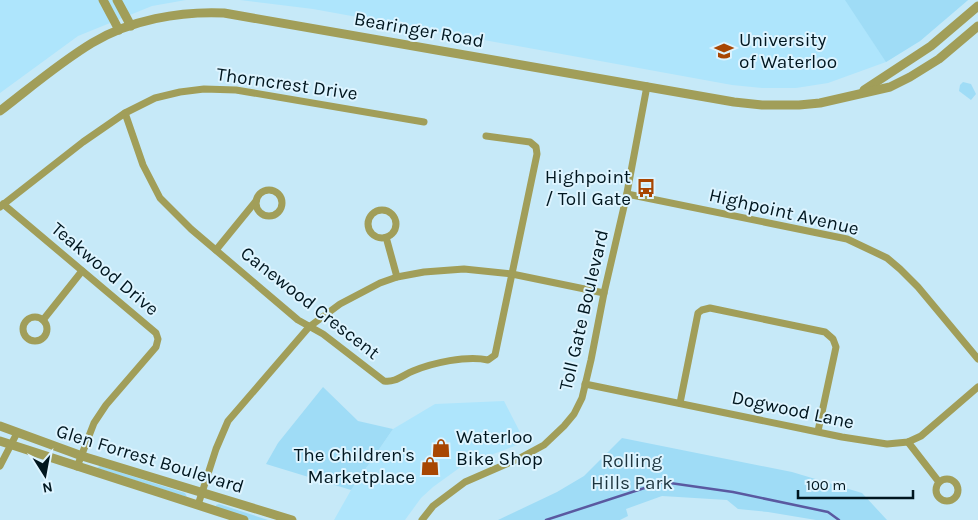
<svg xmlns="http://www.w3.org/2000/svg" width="978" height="520" font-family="Karla,sans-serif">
<rect width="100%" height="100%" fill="#c6e9f8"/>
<g fill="#aee5fc">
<path d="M0 0H186L152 6 78 36 0 93Z"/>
<path d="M240 0H968L920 41 886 62 828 83 796 88H762L732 85 313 9Z"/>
<path d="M504 401 525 442 462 466 433 487 421 498 405 520H334L351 490 393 429 435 404Z"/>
</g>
<g fill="#9fdcf6">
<path d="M845 0H968L920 41 886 62Z"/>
<path d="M963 82 971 84 976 94 971 100 959 91 960 85Z"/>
<path d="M323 387 358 421 393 429 351 490 266 464 278 443Z"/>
<path d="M622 438 792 472 862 493 887 520H816L768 512 738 509 727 500 662 496 626 509 628 516 620 520H498L557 492 584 476Z"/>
<path d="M100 466 185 493 187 497 97 468Z"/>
<path d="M219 504 268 520H251L217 509 216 505Z"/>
</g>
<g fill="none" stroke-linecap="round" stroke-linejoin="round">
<path stroke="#5a59a0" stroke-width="2.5" d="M546 520 663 482 733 492 828 512 839 520"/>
<g stroke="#a19e59" stroke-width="7">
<path d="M125 113 143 165 160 198 191 229 298 320 323 334 384 381C395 383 403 375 413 371 432 363 467 355 488 360L495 355 537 154 536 147 530 142 486 136"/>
<circle cx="269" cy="203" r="13"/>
<path d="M627 194 847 239 887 258 900 269 918 287 978 359"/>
<path d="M3 204 156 333 158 339 156 347 106 405 94 423 77 467"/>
<path d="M0 207 83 142 125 113 155 98 180 92 204 89 236 90 424 122"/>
<circle cx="382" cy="224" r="14"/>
<path d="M386 237 397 277"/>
<path d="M216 250 256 201"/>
<circle cx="35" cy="329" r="12"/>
<path d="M43 320 82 271"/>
<path d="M585 384 842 437 887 444 908 442 921 436 978 387"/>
<path d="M680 403 698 313 702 310 710 308 825 332 833 339 836 347 818 431"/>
<path d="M908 442 939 482"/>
<path d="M0 466 17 433"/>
<circle cx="947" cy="490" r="11"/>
<path d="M198 505 216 449 228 421 309 327 340 304 380 283 397 277 424 272 464 269 512 274 604 293"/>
<path d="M422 520 433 506 465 482 520 458 544 445 564 426 574 414 582 398 591 360 604 293 626 198 647 86"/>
</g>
<g stroke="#a19e59" stroke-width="9">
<path d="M103 0 119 30"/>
<path d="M117 0 131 26"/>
<path d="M864 90 931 46 978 6"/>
<path d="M0 111C30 88 59 63 92 43 130 20 179 11 224 13L734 102 762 105H799L820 103 890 87 910 77 939 59 978 26"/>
<path d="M0 426 82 456 292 520"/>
<path d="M0 441 244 520"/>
</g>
</g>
<defs>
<g id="university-bare" transform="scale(1.5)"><path d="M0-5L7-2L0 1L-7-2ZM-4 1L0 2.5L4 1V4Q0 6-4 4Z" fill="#a84602" stroke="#ddf4ff" stroke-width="2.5" paint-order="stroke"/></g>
<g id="bus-bare" transform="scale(1.5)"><path d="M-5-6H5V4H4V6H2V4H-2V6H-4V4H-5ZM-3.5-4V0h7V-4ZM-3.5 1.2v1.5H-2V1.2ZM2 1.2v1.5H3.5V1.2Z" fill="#a84602" stroke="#ddf4ff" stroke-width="2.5" paint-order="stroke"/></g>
<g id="shop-bare" transform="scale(1.5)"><path d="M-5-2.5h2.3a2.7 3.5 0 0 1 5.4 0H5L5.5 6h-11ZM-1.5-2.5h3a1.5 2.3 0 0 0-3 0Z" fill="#a84602" stroke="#ddf4ff" stroke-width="2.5" paint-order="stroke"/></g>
</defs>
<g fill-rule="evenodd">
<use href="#university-bare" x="724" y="51"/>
<use href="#bus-bare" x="646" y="188"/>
<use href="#shop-bare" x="441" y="448"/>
<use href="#shop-bare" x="430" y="466"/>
</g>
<g text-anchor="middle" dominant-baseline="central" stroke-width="4" stroke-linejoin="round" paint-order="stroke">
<g font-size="19" fill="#00161f" stroke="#ddf4ff">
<text transform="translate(419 30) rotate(10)">Bearinger Road</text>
<text transform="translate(287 84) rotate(8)">Thorncrest Drive</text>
<text transform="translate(784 212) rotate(13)">Highpoint Avenue</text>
<text transform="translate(105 269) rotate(40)">Teakwood Drive</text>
<text transform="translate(310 303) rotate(38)">Canewood Crescent</text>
<text transform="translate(584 310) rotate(-77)">Toll Gate Boulevard</text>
<text transform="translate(793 410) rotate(12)">Dogwood Lane</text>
<text transform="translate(150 459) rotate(17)">Glen Forrest Boulevard</text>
</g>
<g font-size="19" fill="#00161f" stroke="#ddf4ff" text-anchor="start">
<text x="739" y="40">University<tspan x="739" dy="22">of Waterloo</tspan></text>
<text x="631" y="177" text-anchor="end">Highpoint<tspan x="631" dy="22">/ Toll Gate</tspan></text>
<text x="456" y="437">Waterloo<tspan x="456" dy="22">Bike Shop</tspan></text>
<text x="415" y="455" text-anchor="end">The Children's<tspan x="415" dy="22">Marketplace</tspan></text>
</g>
<g font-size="19" fill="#1d353f" stroke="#ddf4ff">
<text x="632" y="461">Rolling<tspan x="632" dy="22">Hills Park</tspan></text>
</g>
</g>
<g transform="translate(45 475) rotate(169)" stroke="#ddf4ff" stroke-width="4" paint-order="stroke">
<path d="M0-4L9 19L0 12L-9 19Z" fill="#00161f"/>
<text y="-8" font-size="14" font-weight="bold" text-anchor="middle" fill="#00161f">N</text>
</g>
<path d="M798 490v8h115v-8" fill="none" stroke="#00161f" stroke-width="2.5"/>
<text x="806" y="490" font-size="15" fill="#00161f" stroke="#ddf4ff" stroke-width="4" paint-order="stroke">100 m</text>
</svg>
